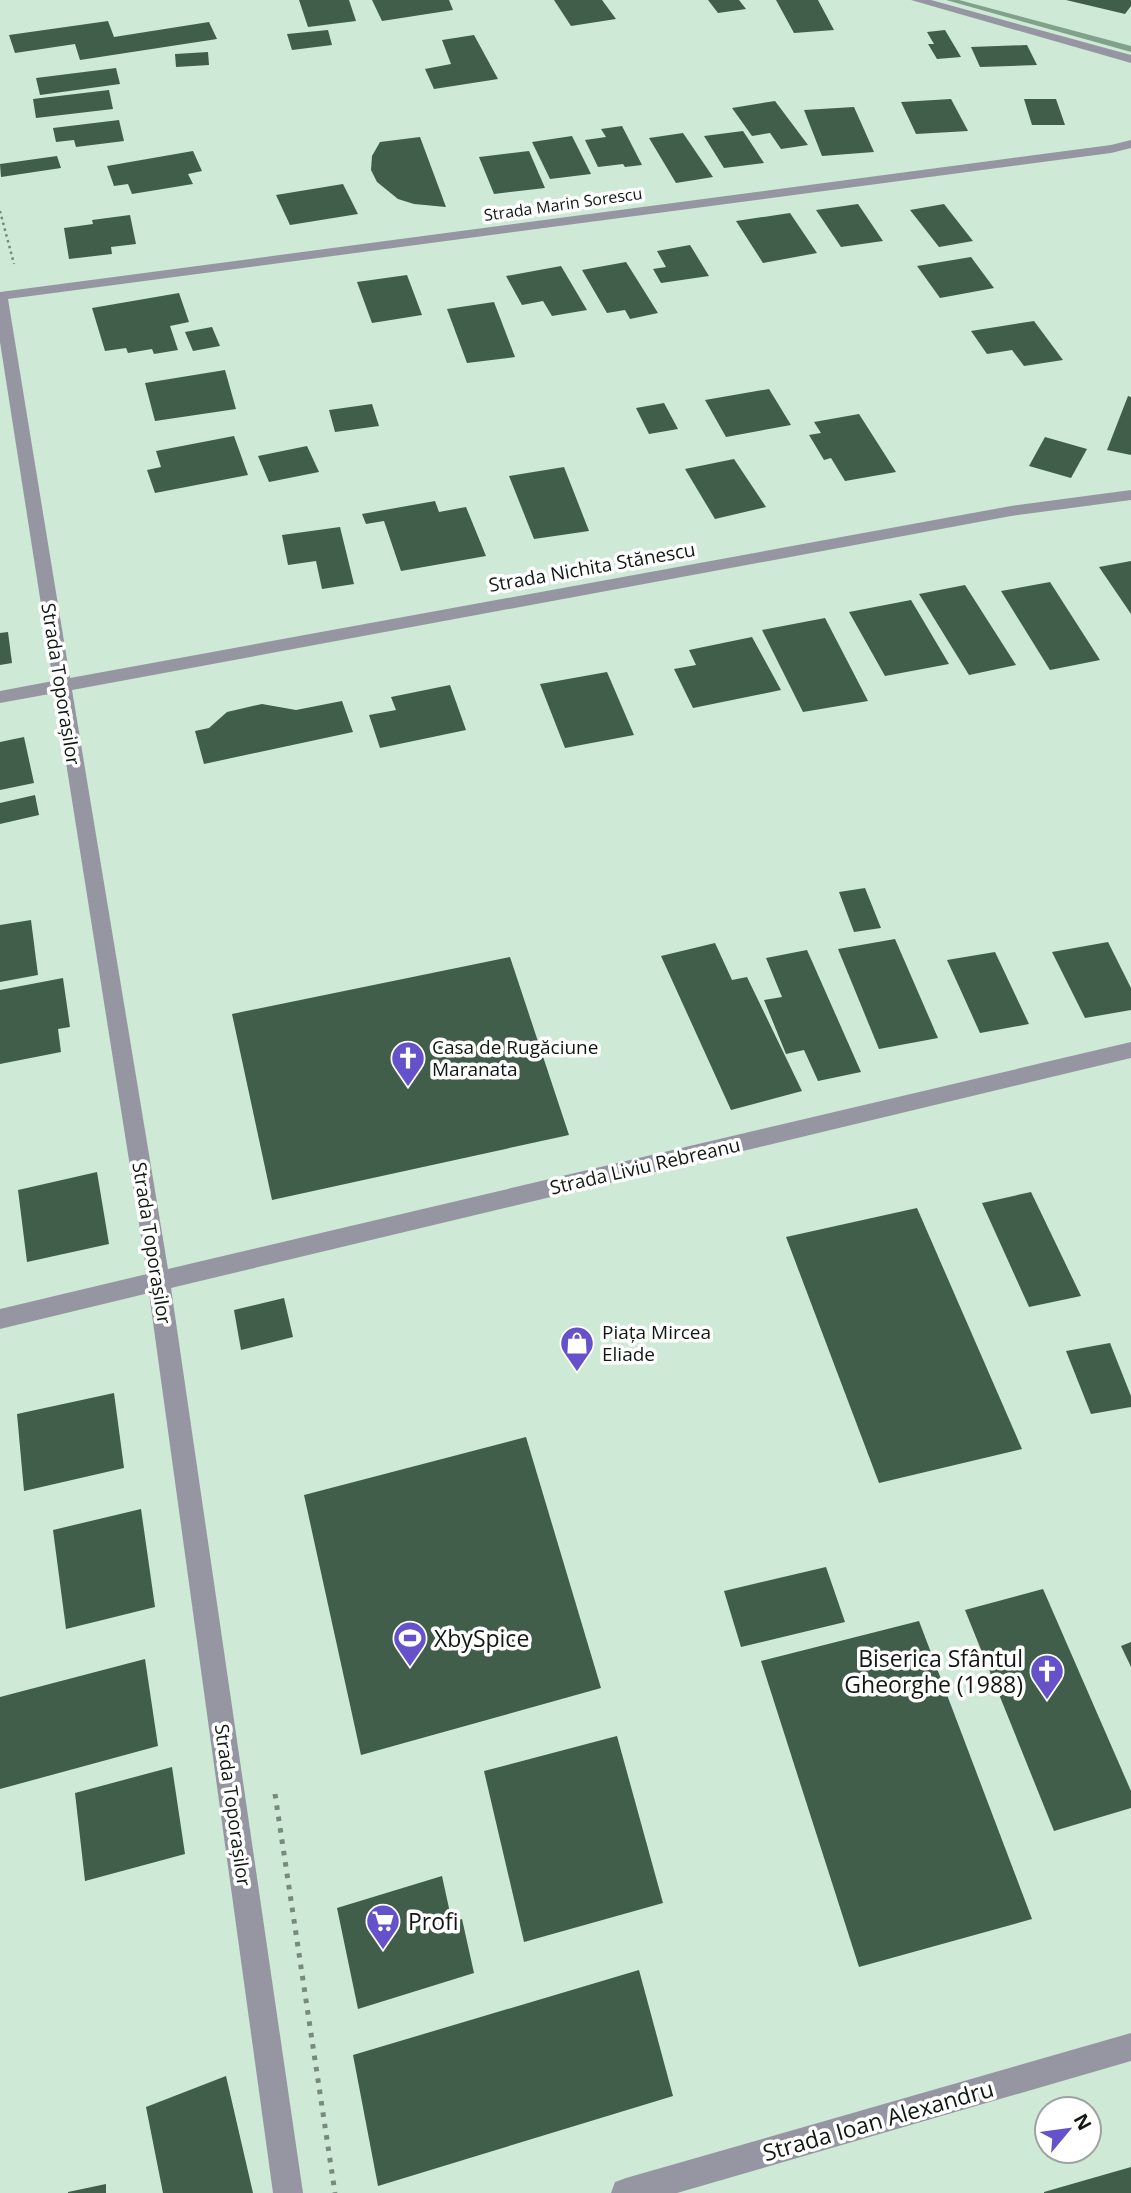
<svg xmlns="http://www.w3.org/2000/svg" width="1131" height="2193" font-family="'Open Sans',sans-serif">
<rect width="100%" height="100%" fill="#cee9d6"/>
<g fill="none" stroke-linecap="round" stroke-linejoin="round">
<path fill="#81a18b" fill-rule="evenodd" d="M946 0H959L1131 46V52Z"/>
</g>
<g fill="#405e4a">
<path d="M299 0H349L356 21 308 27Z"/>
<path d="M372 0H449L453 10 382 21Z"/>
<path d="M554 0H602L616 19 571 26Z"/>
<path d="M708 0H739L746 9 718 13Z"/>
<path d="M776 0H818L834 30 794 33Z"/>
<path d="M1066 0H1131V6L1125 14Z"/>
<path d="M108 21 114 37 209 22 217 39 80 60 75 44 15 53 9 35Z"/>
<path d="M328 30 332 45 292 50 287 34Z"/>
<path d="M945 30 961 57 937 59 928 44H934L927 32Z"/>
<path d="M474 35 498 79 434 89 425 69 451 64 442 40Z"/>
<path d="M1027 45 1037 65 980 67 971 47Z"/>
<path d="M208 52 209 65 176 67 175 54Z"/>
<path d="M116 68 120 84 40 95 36 78Z"/>
<path d="M109 90 113 109 36 118 33 99Z"/>
<path d="M951 99 968 131 916 134 901 102Z"/>
<path d="M1024 99H1056L1065 125H1032Z"/>
<path d="M775 101 808 145 781 149 770 133 752 136 732 108Z"/>
<path d="M854 107 874 152 822 156 804 110Z"/>
<path d="M119 120 124 141 76 147 74 140 56 142 53 128Z"/>
<path d="M622 126 642 165 625 167 623 164 598 167 585 140 606 137 601 129Z"/>
<path d="M743 131 764 163 724 168 704 136Z"/>
<path d="M683 133 713 177 676 183 649 138Z"/>
<path d="M572 136 591 174 550 179 532 142Z"/>
<path d="M420 137 446 207 414 204 398 199 377 182 371 170 372 156 380 142Z"/>
<path d="M193 151 202 171 188 174 193 184 132 194 128 184 114 186 107 166Z"/>
<path d="M529 151 545 188 494 194 479 157Z"/>
<path d="M57 156 61 168 1 177 0 164Z"/>
<path d="M343 184 358 214 290 225 276 195Z"/>
<path d="M858 204 883 241 841 247 816 210Z"/>
<path d="M944 204 973 241 939 247 910 210Z"/>
<path d="M790 213 817 253 763 263 736 221Z"/>
<path d="M130 215 136 244 111 247 112 254 69 259 64 228 93 224 92 220Z"/>
<path d="M690 245 709 276 661 283 653 269 666 267 657 251Z"/>
<path d="M971 257 994 288 940 298 917 266Z"/>
<path d="M626 262 658 313 630 319 625 310 607 313 582 270Z"/>
<path d="M561 266 587 310 552 316 543 301 522 305 506 276Z"/>
<path d="M407 275 422 315 372 323 357 282Z"/>
<path d="M179 293 189 322 170 326 178 350 154 354 152 349 128 353 126 348 105 351 92 308Z"/>
<path d="M494 302 515 357 467 363 447 309Z"/>
<path d="M1034 321 1063 360 1024 366 1012 350 987 354 971 331Z"/>
<path d="M212 327 220 346 193 351 185 332Z"/>
<path d="M225 370 236 409 155 421 145 383Z"/>
<path d="M769 389 791 425 726 437 705 400Z"/>
<path d="M1128 396 1131 397V455L1107 450Z"/>
<path d="M664 403 678 429 649 434 636 408Z"/>
<path d="M372 404 379 426 335 432 329 410Z"/>
<path d="M859 414 896 472 845 481 831 458 824 460 809 435 821 433 814 422Z"/>
<path d="M234 436 248 475 155 493 147 470 161 467 156 451Z"/>
<path d="M1045 437 1087 449 1071 478 1029 466Z"/>
<path d="M307 446 319 472 269 482 258 456Z"/>
<path d="M734 459 766 507 715 519 685 469Z"/>
<path d="M564 467 589 531 534 539 509 476Z"/>
<path d="M435 501 439 512 466 507 486 556 401 571 384 521 366 524 362 514Z"/>
<path d="M340 527 354 584 322 589 316 561 288 565 282 535Z"/>
<path d="M1131 561V614L1099 567Z"/>
<path d="M1050 582 1100 660 1050 670 1001 591Z"/>
<path d="M965 585 1016 665 969 675 919 594Z"/>
<path d="M911 600 949 664 885 676 849 612Z"/>
<path d="M825 618 868 701 803 712 762 630Z"/>
<path d="M8 632 12 663 0 665V633Z"/>
<path d="M752 637 781 690 693 708 674 669 696 665 689 650Z"/>
<path d="M607 672 634 735 565 748 540 684Z"/>
<path d="M450 685 466 730 380 748 369 715 396 710 391 697Z"/>
<path d="M342 701 353 732 204 764 195 731 209 728 227 712 262 704 296 710Z"/>
<path d="M24 737 34 783 0 790V742Z"/>
<path d="M35 795 39 815 0 824V803Z"/>
<path d="M865 888 881 928 854 932 839 892Z"/>
<path d="M31 920 38 975 0 982V925Z"/>
<path d="M895 939 938 1038 879 1049 838 949Z"/>
<path d="M1108 942 1131 988V1010L1085 1018 1052 952Z"/>
<path d="M715 943 732 980 747 977 802 1091 731 1110 661 956Z"/>
<path d="M807 950 861 1072 818 1081 804 1050 786 1054 764 1000 782 997 766 958Z"/>
<path d="M995 952 1029 1024 980 1033 947 960Z"/>
<path d="M510 957 569 1135 272 1200 232 1014Z"/>
<path d="M63 978 70 1027 58 1029 61 1052 0 1064V990Z"/>
<path d="M97 1172 109 1244 27 1262 18 1190Z"/>
<path d="M1031 1192 1081 1296 1029 1307 982 1203Z"/>
<path d="M917 1208 1022 1449 879 1483 786 1237Z"/>
<path d="M284 1298 293 1337 241 1350 234 1310Z"/>
<path d="M1110 1343 1131 1396V1407L1091 1414 1066 1351Z"/>
<path d="M114 1393 124 1468 24 1491 17 1414Z"/>
<path d="M526 1437 601 1688 361 1755 304 1495Z"/>
<path d="M141 1509 155 1607 66 1629 53 1530Z"/>
<path d="M826 1567 845 1622 741 1647 724 1591Z"/>
<path d="M1043 1589 1131 1791V1808L1054 1831 965 1610Z"/>
<path d="M919 1621 1032 1919 859 1967 761 1661Z"/>
<path d="M1131 1642V1667L1121 1646Z"/>
<path d="M145 1659 158 1746 0 1789V1697Z"/>
<path d="M617 1736 663 1903 524 1942 484 1771Z"/>
<path d="M172 1767 185 1854 85 1881 75 1793Z"/>
<path d="M442 1876 452 1922 462 1919 474 1973 358 2009 337 1908Z"/>
<path d="M639 1970 673 2096 378 2186 353 2055Z"/>
<path d="M226 2076 253 2193H163L146 2107Z"/>
<path d="M1131 2167V2193H1044V2192Z"/>
<path d="M106 2184V2193H68V2192Z"/>
</g>
<g fill="none" stroke-linecap="round" stroke-linejoin="round">
<path stroke="#778a7c" stroke-width="2.5" stroke-dasharray="2.5 3.5" stroke-linecap="butt" d="M0 211 14 264"/>
<path stroke="#778a7c" stroke-width="5" stroke-dasharray="4.5 7" stroke-linecap="butt" d="M275 1794 335 2193"/>
<g fill="#9696a2" fill-rule="evenodd">
<path d="M911 0H931L1131 55V63Z"/>
<path d="M1131 140V148L1111 153 8 299 70 678 1011 506 1131 490V500L1011 516 72 690 168 1269 1131 1042V1058L171 1288 303 2193H273L149 1293 0 1329V1309L147 1274 55 693 0 703V691L53 681 0 342V292L1111 145Z"/>
<path d="M1131 2033V2061L677 2193H611L615 2182 626 2178Z"/>
</g>
</g>
<defs>
<g id="church-pin" transform="scale(1.75)"><path d="M0 17L-7.5 6A9.5 9.5 0 1 1 7.5 6Z" fill="#6552cb" stroke="#fff"/><path d="M-1.2-6h2.4v3.5h3.3v2.4h-3.3V6h-2.4V-.1h-3.3v-2.4h3.3Z" fill="#fff"/></g>
<g id="shop-pin" transform="scale(1.75)"><path d="M0 17L-7.5 6A9.5 9.5 0 1 1 7.5 6Z" fill="#6552cb" stroke="#fff"/><path d="M-5-2.5h2.3a2.7 3.5 0 0 1 5.4 0H5L5.5 6h-11ZM-1.5-2.5h3a1.5 2.3 0 0 0-3 0Z" fill="#fff"/></g>
<g id="stadium-pin" transform="scale(1.75)"><path d="M0 17L-7.5 6A9.5 9.5 0 1 1 7.5 6Z" fill="#6552cb" stroke="#fff"/><path d="M0-5a6.5 5 0 1 0 0 10a6.5 5 0 1 0 0-10ZM-3.5-1.8h7v3.6h-7Z" fill="#fff"/></g>
<g id="supermarket-pin" transform="scale(1.75)"><path d="M0 17L-7.5 6A9.5 9.5 0 1 1 7.5 6Z" fill="#6552cb" stroke="#fff"/><path d="M-6-5.5h2.5l.6 2H6L4.5 2H-2.5L-4.4-4H-6ZM-1.5 3.2a1.3 1.3 0 1 0 .1 0ZM3 3.2a1.3 1.3 0 1 0 .1 0Z" fill="#fff"/></g>
</defs>
<g fill-rule="evenodd">
<use href="#church-pin" x="408" y="1058"/>
<use href="#shop-pin" x="577" y="1343"/>
<use href="#stadium-pin" x="410" y="1638"/>
<use href="#church-pin" x="1047" y="1671"/>
<use href="#supermarket-pin" x="383" y="1921"/>
</g>
<g text-anchor="middle" dominant-baseline="central" stroke-width="7" stroke-linejoin="round" paint-order="stroke">
<g font-size="16" fill="#0f1912" stroke="#fff">
<text transform="translate(563 204) rotate(-8)">Strada Marin Sorescu</text>
</g>
<g font-size="19" fill="#0f1912" stroke="#fff">
<text transform="translate(592 567) rotate(-10)">Strada Nichita Stănescu</text>
<text transform="translate(61 684) rotate(81)">Strada Toporașilor</text>
<text transform="translate(645 1166) rotate(-13)">Strada Liviu Rebreanu</text>
<text transform="translate(152 1243) rotate(81)">Strada Toporașilor</text>
<text transform="translate(233 1805) rotate(82)">Strada Toporașilor</text>
</g>
<g font-size="19" fill="#0f1912" stroke="#fff" text-anchor="start">
<text x="432" y="1047">Casa de Rugăciune<tspan x="432" dy="22">Maranata</tspan></text>
<text x="602" y="1332">Piața Mircea<tspan x="602" dy="22">Eliade</tspan></text>
</g>
<g font-size="23" fill="#0f1912" stroke="#fff" text-anchor="start">
<text x="434" y="1638">XbySpice</text>
<text x="1023" y="1658" text-anchor="end">Biserica Sfântul<tspan x="1023" dy="26">Gheorghe (1988)</tspan></text>
<text x="408" y="1921">Profi</text>
</g>
<g font-size="23" fill="#0f1912" stroke="#fff">
<text transform="translate(878 2120) rotate(-16)">Strada Ioan Alexandru</text>
</g>
</g>
<g transform="translate(1068 2130) rotate(61)"><circle r="33" fill="#ffffff" stroke="#9fa3a0" stroke-width="2"/>
<path d="M0-5L12 26L0 18L-12 26Z" fill="#6552cb"/>
<text y="-10" font-size="19" font-weight="bold" text-anchor="middle" fill="#0f1912">N</text>
</g>
</svg>
